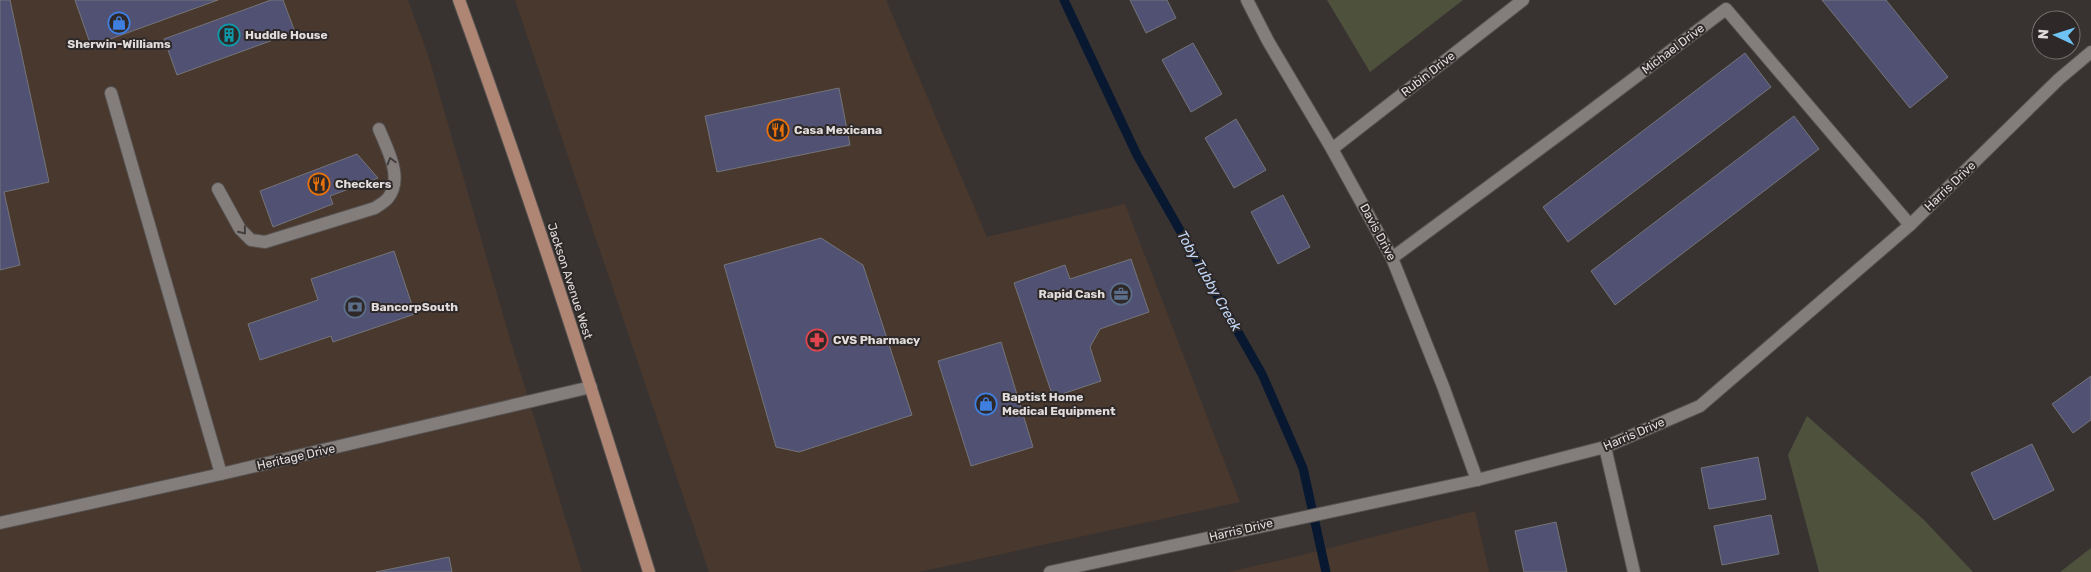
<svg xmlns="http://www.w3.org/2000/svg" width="2091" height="572" font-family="Rubik,sans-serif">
<rect width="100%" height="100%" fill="#383331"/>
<g fill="#49382d">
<path d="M0 0H408L429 58 510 339 582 572H0Z"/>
<path d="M515 0H886L987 237 1125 204 1240 502 919 572H709Z"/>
<path d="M1475 511 1489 572H1229L1294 557Z"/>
</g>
<g fill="#4e523d">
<path d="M1327 0H1463L1370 72Z"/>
<path d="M1807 416 1924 520 1973 572H1819L1788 455Z"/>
<path d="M2091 548V572H2060Z"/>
</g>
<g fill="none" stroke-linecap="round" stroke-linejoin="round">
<path stroke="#071830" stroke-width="9" d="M1064 0 1137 155 1262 374 1303 468 1326 572"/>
</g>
<g fill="#515273" stroke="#747479">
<path d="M0 0H10L49 182 4 192 20 265 0 270Z"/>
<path d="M75 0H218L91 46Z"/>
<path d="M271 0H283L295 32 177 75 164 39Z"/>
<path d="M1130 0H1167L1176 18 1146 33Z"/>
<path d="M1822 0H1886L1948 77 1910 108Z"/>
<path d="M1193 43 1222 94 1191 112 1162 60Z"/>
<path d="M1745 53 1771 87 1568 242 1543 207Z"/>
<path d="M839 88 850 145 717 172 705 116Z"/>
<path d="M1794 116 1819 149 1615 305 1591 271Z"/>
<path d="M1236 119 1266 170 1234 188 1205 138Z"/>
<path d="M357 154 378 178 330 196 333 204 273 227 260 191Z"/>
<path d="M1283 195 1310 247 1278 264 1251 212Z"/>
<path d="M821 238 863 265 912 415 799 452 776 447 724 265Z"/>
<path d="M394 251 415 314 333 342 331 336 260 360 248 324 318 300 311 279Z"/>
<path d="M1131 259 1149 312 1100 329 1090 347 1101 381 1053 397 1014 283 1065 265 1070 279Z"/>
<path d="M1001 342 1033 447 971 466 938 361Z"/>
<path d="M2091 376V420L2073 433 2052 404Z"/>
<path d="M2032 444 2054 490 1994 520 1971 473Z"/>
<path d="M1758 457 1766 499 1709 509 1701 468Z"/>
<path d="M1771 515 1779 554 1722 565 1714 526Z"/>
<path d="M1556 522 1567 572H1524L1515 531Z"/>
<path d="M449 557 452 572H376Z"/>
</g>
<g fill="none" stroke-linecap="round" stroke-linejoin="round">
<g stroke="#555150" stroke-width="14">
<g id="minor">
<path d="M1247 0 1268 41 1332 149 1392 258 1443 386 1477 480"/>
<path d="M111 93 221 474"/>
<path d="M1332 149 1523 0"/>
<path d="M218 189 240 229 251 240 265 242 375 208C379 205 385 202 388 198 404 178 387 149 379 129"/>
<path d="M1392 258 1576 122 1726 9 1910 225"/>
<path d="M1605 447 1634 572"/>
<path d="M0 523 221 474 591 387"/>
<path d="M1050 572 1477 480 1605 447 1700 406 1910 225 2059 79 2091 52"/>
</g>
</g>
<g stroke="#555150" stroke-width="14">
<path id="major" d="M459 0C528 189 589 380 649 572"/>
</g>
<use href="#minor" stroke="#837e7b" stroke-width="12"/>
<use href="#major" stroke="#af8674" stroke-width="12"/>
</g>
<defs><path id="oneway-chevron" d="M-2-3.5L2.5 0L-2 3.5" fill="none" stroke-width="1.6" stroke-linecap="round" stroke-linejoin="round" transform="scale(1.25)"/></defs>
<g stroke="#433e3d">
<use href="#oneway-chevron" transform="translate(391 161) rotate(-106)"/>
<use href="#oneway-chevron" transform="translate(243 231) rotate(51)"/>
</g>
<defs>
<g id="shop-ring" transform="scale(1.125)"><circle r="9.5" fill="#2e2928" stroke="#3f7fe0" stroke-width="1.5"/><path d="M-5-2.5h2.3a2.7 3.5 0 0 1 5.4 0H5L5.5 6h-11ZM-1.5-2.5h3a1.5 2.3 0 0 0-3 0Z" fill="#3f7fe0"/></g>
<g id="building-ring" transform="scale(1.125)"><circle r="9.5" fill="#2e2928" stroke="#0f9aa8" stroke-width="1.5"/><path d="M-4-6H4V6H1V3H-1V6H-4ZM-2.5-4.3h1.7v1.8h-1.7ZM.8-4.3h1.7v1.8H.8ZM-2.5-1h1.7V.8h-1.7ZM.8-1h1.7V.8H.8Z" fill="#0f9aa8"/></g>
<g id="restaurant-ring" transform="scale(1.125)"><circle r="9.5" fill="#2e2928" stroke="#e8710a" stroke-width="1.5"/><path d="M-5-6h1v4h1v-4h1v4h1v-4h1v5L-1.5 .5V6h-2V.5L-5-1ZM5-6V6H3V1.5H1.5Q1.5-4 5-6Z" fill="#e8710a"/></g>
<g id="office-ring" transform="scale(1.125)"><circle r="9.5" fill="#2e2928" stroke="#5c6f8a" stroke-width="1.5"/><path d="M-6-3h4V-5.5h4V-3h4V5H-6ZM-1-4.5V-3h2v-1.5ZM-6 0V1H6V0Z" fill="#5c6f8a"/></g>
<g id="bank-ring" transform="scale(1.125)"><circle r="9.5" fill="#2e2928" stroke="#5c6f8a" stroke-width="1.5"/><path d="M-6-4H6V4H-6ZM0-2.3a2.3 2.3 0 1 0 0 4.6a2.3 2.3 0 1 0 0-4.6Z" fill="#5c6f8a"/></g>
<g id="pharmacy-ring" transform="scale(1.125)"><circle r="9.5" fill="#2e2928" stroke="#e0444e" stroke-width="1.5"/><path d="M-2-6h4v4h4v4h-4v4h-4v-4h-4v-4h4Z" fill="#e0444e"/></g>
</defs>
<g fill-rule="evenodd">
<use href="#shop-ring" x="119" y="23"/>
<use href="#building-ring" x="229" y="35"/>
<use href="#restaurant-ring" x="778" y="130"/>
<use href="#restaurant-ring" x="319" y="184"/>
<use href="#office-ring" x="1121" y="294"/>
<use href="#bank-ring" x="355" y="307"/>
<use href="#pharmacy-ring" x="817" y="340"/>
<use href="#shop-ring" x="986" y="404"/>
</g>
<g text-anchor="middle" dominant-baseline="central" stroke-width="4" stroke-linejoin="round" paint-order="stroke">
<g font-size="12" font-weight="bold" fill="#e0dddc" stroke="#2e2928" text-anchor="start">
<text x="245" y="35">Huddle House</text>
<text x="119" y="44" text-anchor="middle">Sherwin-Williams</text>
<text x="794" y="130">Casa Mexicana</text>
<text x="335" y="184">Checkers</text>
<text x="1105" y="294" text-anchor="end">Rapid Cash</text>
<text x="371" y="307">BancorpSouth</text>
<text x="833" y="340">CVS Pharmacy</text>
<text x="1002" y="397">Baptist Home<tspan x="1002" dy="14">Medical Equipment</tspan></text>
</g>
<g font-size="12" fill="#e0dddc" stroke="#2e2928">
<text transform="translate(1673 49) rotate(-37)">Michael Drive</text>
<text transform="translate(1428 74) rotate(-38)">Rubin Drive</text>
<text transform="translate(1950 186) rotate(-44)">Harris Drive</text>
<text transform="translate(1378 232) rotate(62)">Davis Drive</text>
<text transform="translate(570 281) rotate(72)">Jackson Avenue West</text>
<text transform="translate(1634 434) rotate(-23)">Harris Drive</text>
<text transform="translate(296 457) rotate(-13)">Heritage Drive</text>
<text transform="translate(1241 530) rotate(-13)">Harris Drive</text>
</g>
<g font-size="14" font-style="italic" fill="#c2d8f8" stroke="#2e2928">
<text transform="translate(1209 281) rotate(60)">Toby Tubby Creek</text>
</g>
</g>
<g transform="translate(2056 35) rotate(274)"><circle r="24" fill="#2e2928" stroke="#757170"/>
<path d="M0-4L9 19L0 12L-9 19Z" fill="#6fc2f4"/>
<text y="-8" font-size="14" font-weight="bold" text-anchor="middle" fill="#e0dddc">N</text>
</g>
</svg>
